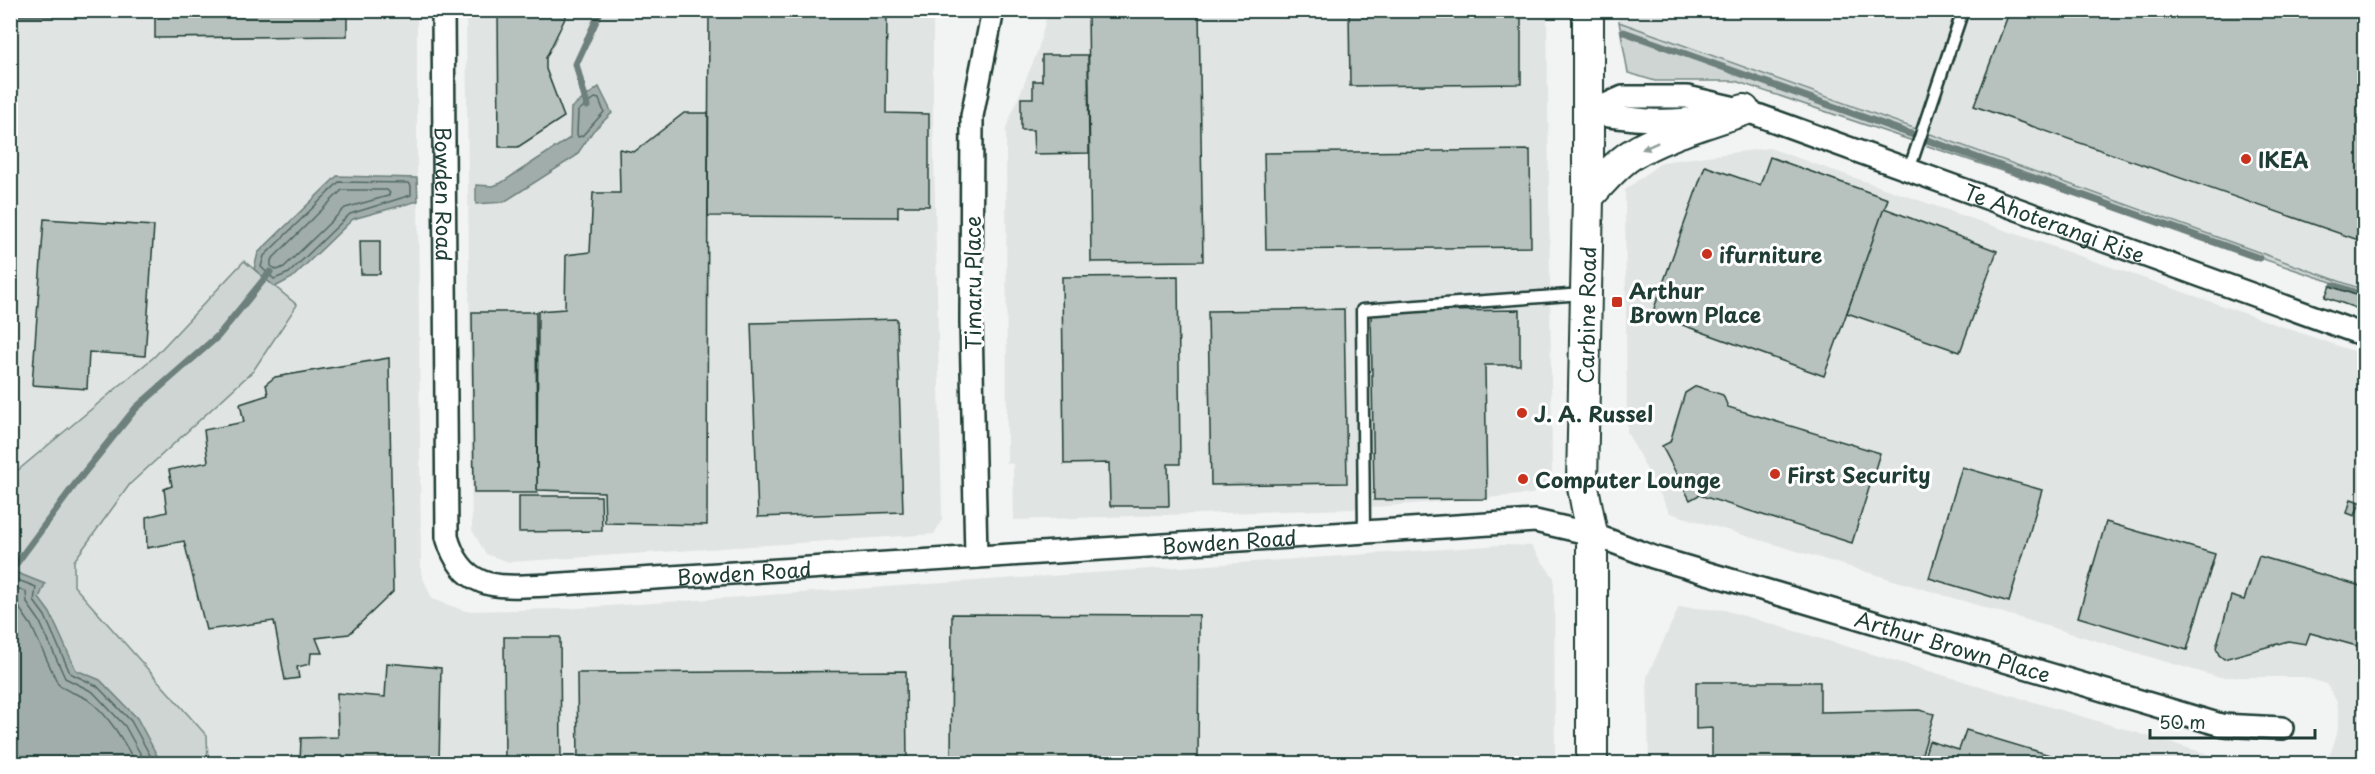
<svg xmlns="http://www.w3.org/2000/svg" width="2375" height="774" font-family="'Playpen Sans',sans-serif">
<rect width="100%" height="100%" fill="#f2f3f3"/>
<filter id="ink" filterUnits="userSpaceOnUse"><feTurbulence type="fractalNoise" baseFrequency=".0167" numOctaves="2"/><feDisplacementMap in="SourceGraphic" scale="12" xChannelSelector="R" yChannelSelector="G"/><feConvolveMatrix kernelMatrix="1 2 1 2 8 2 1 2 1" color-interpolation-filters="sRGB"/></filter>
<g filter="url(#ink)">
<g fill="#e0e4e3">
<path d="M1619 10 2364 11V290L1619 22Z"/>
<path d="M11 11H417V178L336 176 258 253 254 269 244 261 154 357 11 476Z"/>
<path d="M466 11H933V114L942 520 934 534 509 562 486 554 472 530Z"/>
<path d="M1048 11H1547L1552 474 1544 486 1532 494 1351 509 1014 520 1013 464 1007 463 1006 128 1038 50Z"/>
<path d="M1769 148 2364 355V763H2321L2331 752 2337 734 2339 718 2337 702 2327 684 2304 677H2217L1670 513 1627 432 1625 190 1662 162Z"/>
<path d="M418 201 421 573 432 599 465 611 564 609 1503 545 1531 546 1554 578 1555 763H208L207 736 74 586V561L130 484 253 371 275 287 292 278 353 219Z"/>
<path d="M1679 607 1724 610 2238 763H1649L1647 677Z"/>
</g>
<g fill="#ced5d3" stroke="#768984" stroke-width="1.5">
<path d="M1619 22 2364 290V293L1735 81H1655L1628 73Z"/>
<path d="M244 261 297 305 253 371 130 484 74 561V586L207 736 208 763 11 764V476L154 357Z"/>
</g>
<g fill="#a1adaa" stroke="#6d807b" stroke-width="1.5">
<path d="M599 87 612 113 593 131 576 156 504 202 476 204V185L493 186 501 183 570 138 571 108Z"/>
<path d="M337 176 417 178 418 201 353 219 292 278 275 287 254 269 258 253Z"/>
<path d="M10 570 45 584 39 598 50 613 76 670 100 680 137 718 161 763H11Z"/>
</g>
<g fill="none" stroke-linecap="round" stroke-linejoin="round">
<g stroke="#536a63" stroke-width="1.5">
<path d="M595 98 599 99 604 112 582 136 578 137 577 134 578 111Z"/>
<path d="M339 182 409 183 411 186V195L350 214 289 273 274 279 261 267 264 256Z"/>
<path d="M342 190H387L390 193 388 196 345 208 284 267 277 270 271 266V260Z"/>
<path d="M10 577 36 587 34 601 45 616 70 673 97 686 131 721 155 764"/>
<path d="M10 585 26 592 27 603 39 620 65 678 93 692 125 726 146 764"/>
<path d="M10 594 17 598 20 609 31 625 58 684C66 692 77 693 87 699 108 713 124 742 136 764"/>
</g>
<g stroke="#6d807b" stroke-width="7">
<path d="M1624 32 2259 258"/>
<path d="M587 106 576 64 601 10"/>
<path d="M2334 285 2364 296"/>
<path d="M10 572 79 479 136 408 218 336 270 272"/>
</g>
</g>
<g fill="#b7c1bd" stroke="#1f3d34" stroke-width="1.5">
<rect x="10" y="10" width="140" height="6"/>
<path d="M155 10H347V36L155 38Z"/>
<path d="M498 10H569L546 58V69L564 117 518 147H499Z"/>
<path d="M709 10H887L886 113 929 114V206H898V217L708 216Z"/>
<path d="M1088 10H1199L1203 261 1091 262Z"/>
<path d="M1349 10H1510L1521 15V84L1350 86Z"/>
<path d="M2010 10H2364V242L1974 106Z"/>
<path d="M1042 55H1088L1089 153 1034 154 1033 130H1021V98H1033V81H1042Z"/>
<path d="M684 113H708L707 525 605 523 604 492 537 490 538 311 565 309 566 255 590 252 593 193H620L619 149 634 152Z"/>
<path d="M1530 150 1531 247 1266 250 1264 153Z"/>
<path d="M1770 157 1888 199 1824 376 1652 314 1705 166 1760 185Z"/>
<path d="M1884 208 1997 251 1960 352 1847 313Z"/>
<path d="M44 219 154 226 145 356 89 352 87 389 32 385Z"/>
<path d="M360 241H380V274H361Z"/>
<path d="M1178 276 1180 464H1168L1169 506H1110L1109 463 1064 464 1062 277Z"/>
<path d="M2330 286 2364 298V311L2325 297Z"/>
<path d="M1344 309 1347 483 1211 485 1208 311Z"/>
<path d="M1520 310V365H1485L1487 499 1374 500 1371 312Z"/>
<path d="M472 312H536L537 493H474Z"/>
<path d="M897 319 903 512 758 517 751 323Z"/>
<path d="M389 358 393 592 349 634 316 638 322 653H311L310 664 297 667 299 678 285 680 274 621 206 630 184 541 147 548 146 517 167 512 164 489 172 486 169 470 208 462 204 430 244 422 240 404 268 395 266 384 275 377Z"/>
<path d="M1696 386 1723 395 1728 407 1880 453 1852 543 1699 495 1690 500 1662 446 1670 442 1685 393Z"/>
<path d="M1962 467 2042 490 2009 602 1929 578Z"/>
<path d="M519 496H601L602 531 519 532Z"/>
<path d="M2351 499 2360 502 2355 516 2347 513Z"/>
<path d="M2106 522 2215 554 2187 650 2078 617Z"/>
<path d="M2259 556 2364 587V620L2357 646 2310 633 2306 644 2288 641 2224 659 2219 655 2216 648 2231 596 2244 600Z"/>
<path d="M952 614 1199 615 1198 764H951Z"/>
<path d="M504 637H560L561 764H505Z"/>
<path d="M387 663 441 668 439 764H300L301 738 338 737 337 693 385 697Z"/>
<path d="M906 671 907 764H578L577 673Z"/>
<path d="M1696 682H1820V712L1919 710 1934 714 1919 764H1712V728L1696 729Z"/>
<path d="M1966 730 2063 759 2062 764H1922L1929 741 1959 750Z"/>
</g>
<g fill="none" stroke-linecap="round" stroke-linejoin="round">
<g stroke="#1f3d34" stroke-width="15">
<g id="service">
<path d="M1909 170 1963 10"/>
<path d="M1364 532 1362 310 1583 294"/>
</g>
</g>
<g stroke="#1f3d34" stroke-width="26">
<g id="minor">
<path id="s1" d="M443 10 447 537C463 593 500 587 547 585L1535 521 1592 534 1653 557 2221 725 2282 728"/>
<path id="s2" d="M1587 113 1623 97H1687L1744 110 2364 335"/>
<path d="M1587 113C1623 118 1663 124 1699 117"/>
<path d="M976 557 971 322 972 116 993 10"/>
</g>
</g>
<g stroke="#1f3d34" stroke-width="34">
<g id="secondary">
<path d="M1588 10V197L1582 482 1592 534V764"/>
<path d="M1588 197C1601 183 1614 166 1631 155 1660 136 1710 122 1744 110"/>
</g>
</g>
<use href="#service" stroke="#fff" stroke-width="10"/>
<use href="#minor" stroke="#fff" stroke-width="21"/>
<use href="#secondary" stroke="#fff" stroke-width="30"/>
</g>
<defs><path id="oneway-solid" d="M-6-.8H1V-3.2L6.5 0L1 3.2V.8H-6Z" transform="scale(1.5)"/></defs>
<use fill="#8f9e9a" href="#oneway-solid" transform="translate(1650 146) rotate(156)"/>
</g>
<g fill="#c8321e" stroke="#fff" stroke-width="2">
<circle cx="2246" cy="159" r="6"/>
<circle cx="1707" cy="254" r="6"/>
<rect x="1611" y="296" width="12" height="12" rx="3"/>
<circle cx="1522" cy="413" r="6"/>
<circle cx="1775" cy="474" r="6"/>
<circle cx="1523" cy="479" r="6"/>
</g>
<g text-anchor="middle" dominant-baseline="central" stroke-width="6" stroke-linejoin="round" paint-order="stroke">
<g font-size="21" font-weight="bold" fill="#1f3d34" stroke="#fff" text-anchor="start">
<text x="2258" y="159">IKEA</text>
<text x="1719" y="254">ifurniture</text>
<text x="1629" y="290">Arthur<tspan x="1629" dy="24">Brown Place</tspan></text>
<text x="1534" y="413">J. A. Russel</text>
<text x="1787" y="474">First Security</text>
<text x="1535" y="479">Computer Lounge</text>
</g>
<g font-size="21" fill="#1f3d34" stroke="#fff">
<text stroke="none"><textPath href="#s1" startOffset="184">Bowden Road</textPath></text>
<text stroke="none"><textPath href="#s2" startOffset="492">Te Ahoterangi Rise</textPath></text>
<text transform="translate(972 283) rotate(-90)">Timaru Place</text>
<text transform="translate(1586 315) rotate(-89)">Carbine Road</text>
<text stroke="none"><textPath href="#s1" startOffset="1335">Bowden Road</textPath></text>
<text stroke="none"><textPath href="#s1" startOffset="849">Bowden Road</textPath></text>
<text stroke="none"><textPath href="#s1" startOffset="2078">Arthur Brown Place</textPath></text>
</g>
</g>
<rect width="2375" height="774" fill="none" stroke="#fff" stroke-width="36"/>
<rect x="18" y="18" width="2339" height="738" fill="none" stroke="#1f3d34" stroke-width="2" filter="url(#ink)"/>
<path d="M2150 729v9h165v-9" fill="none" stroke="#1f3d34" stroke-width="3"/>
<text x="2159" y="729" font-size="18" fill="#1f3d34" stroke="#ffffff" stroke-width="4.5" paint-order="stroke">50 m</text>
</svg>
